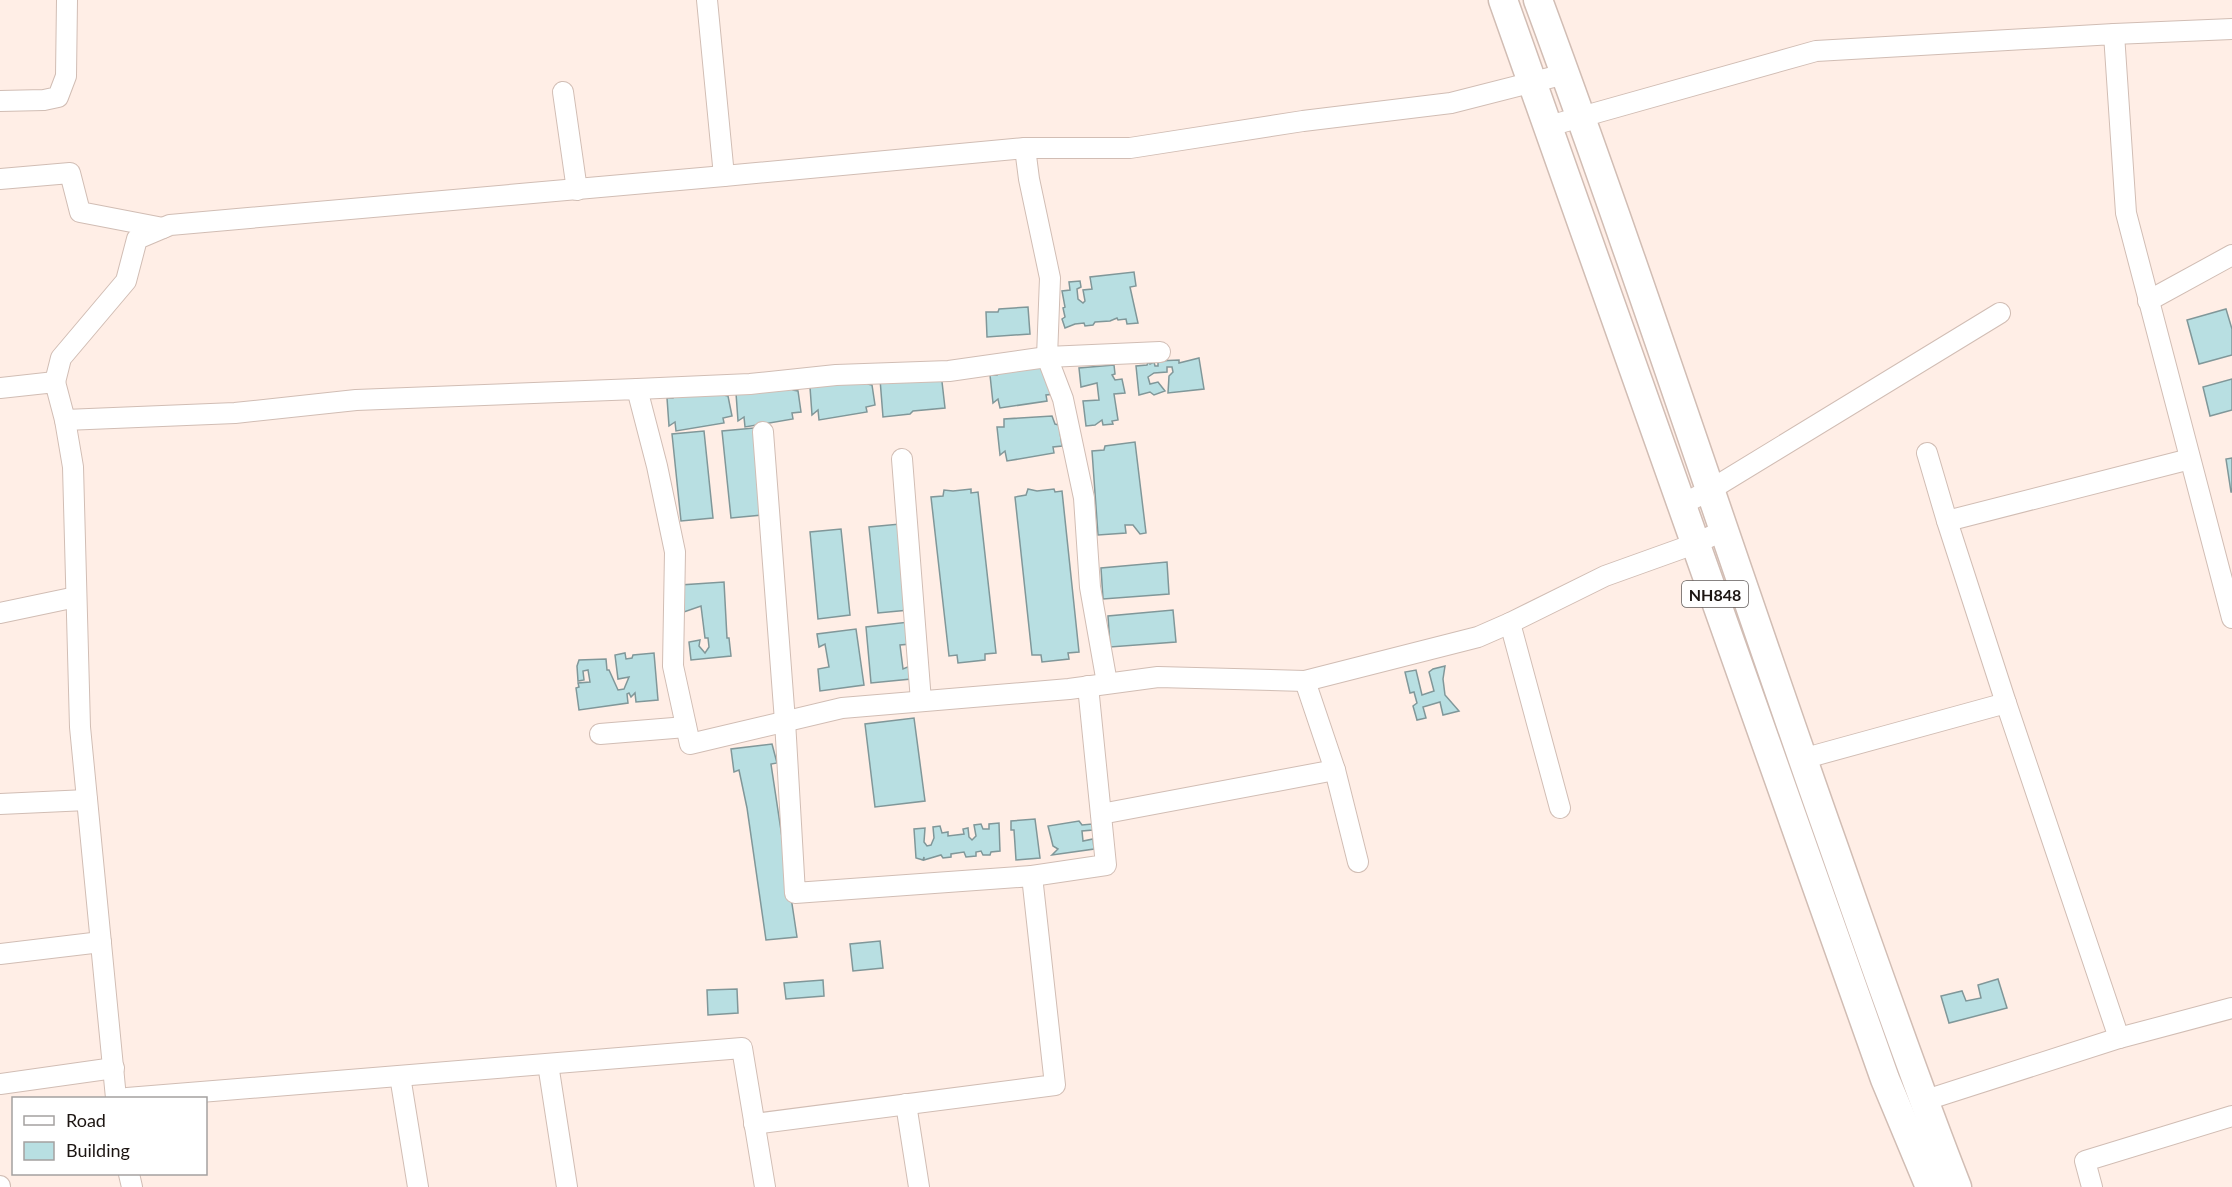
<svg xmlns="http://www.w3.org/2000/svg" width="2232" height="1187" font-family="Lato,sans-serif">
<rect width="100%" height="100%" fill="#ffeee6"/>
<g fill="#b8dfe2" stroke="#809799" stroke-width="1.5">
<path d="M1134 272 1136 286 1130 287 1138 323 1127 324 1126 319 1118 320 1117 318 1110 321 1095 322 1093 325 1085 326 1084 323 1075 324 1065 328 1062 319 1065 317 1063 308 1065 307 1062 291 1070 290 1069 282 1080 281 1081 287 1077 289 1078 299 1083 303 1085 301 1083 290 1092 289 1090 277Z"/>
<path d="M1028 307 1030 334 987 337 986 312H998L999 309Z"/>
<path d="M2226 309 2232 329V355L2199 364 2187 320Z"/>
<path d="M1199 358 1204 389 1168 393 1169 376 1173 372 1172 367H1167V372L1154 373 1148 377 1150 384 1158 382 1165 391 1154 395 1150 392 1139 395 1136 366 1147 365 1148 362 1150 364 1154 362 1155 366H1158V361L1179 360V363Z"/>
<path d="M1045 364 1055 394 1046 395 1047 401 1000 408 998 399 993 403 990 375H997L996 367Z"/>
<path d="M1114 365 1115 374 1112 375 1115 380 1122 379 1125 393 1114 394 1118 420 1112 421 1113 424 1103 425 1102 420 1095 425 1086 426 1083 401 1099 400 1097 383 1081 387 1079 368Z"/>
<path d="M941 373 945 408 913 411 910 414 883 417 880 379Z"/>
<path d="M865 375 868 384 872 385 875 405 866 407 867 412 819 420 818 410 812 415 810 387Z"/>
<path d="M2232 379V410L2210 416 2203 387Z"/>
<path d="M791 381 793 390 798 391 801 412 792 413 793 419 745 427 744 417 738 421 736 393Z"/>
<path d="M721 386 724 395 728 396 732 416 723 418 724 423 676 431 675 422 669 426 667 398H673V390Z"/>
<path d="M1052 416 1055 424 1059 425 1062 446 1053 447 1054 453 1007 461 1005 451 1000 455 997 427H1004V419Z"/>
<path d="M754 428 762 515 731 518 722 431Z"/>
<path d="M704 431 713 518 681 521 672 434Z"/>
<path d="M1135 442 1146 533 1140 534 1133 525H1125L1126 533 1098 535 1092 451 1104 450 1105 446Z"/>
<path d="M2232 458V492H2231L2226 459Z"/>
<path d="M971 489V493L978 492 996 653 985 654V660L958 663 957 655 949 656 931 497 943 496 944 490 953 491Z"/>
<path d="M1028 489 1037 491 1054 489 1055 492 1062 491 1079 652 1068 653 1069 659 1042 662 1041 655H1032L1015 497 1026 495Z"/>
<path d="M900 524 909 610 878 613 869 527Z"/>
<path d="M841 529 850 615 818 619 810 532Z"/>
<path d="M1167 562 1169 594 1103 599 1101 568Z"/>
<path d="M724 582 727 638H729L731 656 691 660 689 642 700 640 699 646 705 653 709 647 708 638H705L701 606 681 613 680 585Z"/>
<path d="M1173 610 1176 642 1110 647 1108 616Z"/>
<path d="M909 622 911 644 900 645 903 669 910 666 911 679 871 683 866 627Z"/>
<path d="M856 629 864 685 820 691 818 669 829 667 825 644 819 647 817 634Z"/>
<path d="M625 653 626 659 632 658 633 655 654 653 658 700 636 702 635 693 631 697 629 693 627 694 628 703 579 710 576 688 579 687 578 683 590 682 588 670 583 671 584 680 578 681 577 666 579 660 606 659 607 670H609L618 690 624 689 629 677 618 679 615 655Z"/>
<path d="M1445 666 1443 679 1445 695 1459 711 1443 715 1440 702 1423 707 1426 718 1417 720 1413 706 1417 703 1414 692 1410 693 1405 672 1416 670 1422 695 1434 691 1429 672 1433 669Z"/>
<path d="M914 718 925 801 875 807 865 724Z"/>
<path d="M772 744 777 763 771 764 797 937 766 940 747 808 739 770 734 772 731 749Z"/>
<path d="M1035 819 1040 858 1016 860 1014 830H1011V821Z"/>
<path d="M1079 821 1082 825 1092 824 1093 830 1082 831 1083 841 1093 839 1094 849 1052 855 1058 849 1053 846 1048 826Z"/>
<path d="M999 823 1000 851 991 852 990 855H983L981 851 976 852V856L966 857 964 852 951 854V857L943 858 941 855 924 860V857L923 860 916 858 914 829 925 828 924 842 927 846 931 845 934 838 933 827 940 826 942 833 948 832V836L964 834 963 829 968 828 969 837 972 840 976 836 974 825 981 824 983 829H989V824Z"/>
<path d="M880 941 883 968 853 971 850 944Z"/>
<path d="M1998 979 2007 1008 1949 1023 1941 996 1962 991 1966 1001 1981 998 1978 985Z"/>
<path d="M823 980 824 996 786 999 784 983Z"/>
<path d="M737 989 738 1013 708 1015 707 990Z"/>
</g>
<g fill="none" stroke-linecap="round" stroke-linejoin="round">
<g stroke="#d1bdb4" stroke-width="22">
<g id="minor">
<path d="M707 0 724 176 1025 148"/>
<path d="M2114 34 2232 29"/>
<path d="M563 92 577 190"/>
<path d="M0 101 44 100 58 97 66 76 67 0"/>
<path d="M1549 126 1816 51 2114 34 2126 213 2232 618"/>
<path d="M0 179 70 173 80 212 163 228"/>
<path d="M2148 301 2232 255"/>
<path d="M55 382 61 358 126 281 137 239 170 225 724 176"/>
<path d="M0 388 55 382 65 420 73 467 80 727 116 1098"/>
<path d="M637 389 750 384 836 375 949 371 1047 357 1160 352"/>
<path d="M65 420 235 413 356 400 637 389 657 466 675 552 673 666 690 744 842 708 1069 689 1158 677 1305 681 1478 637 1510 623 1605 576 1697 543 1724 530"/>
<path d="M1927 453 1947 521 2190 459"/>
<path d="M902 459 921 701"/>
<path d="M1683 504 1710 490 2000 313"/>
<path d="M1947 521 2006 703"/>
<path d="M0 613 76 597"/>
<path d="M1510 623 1560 808"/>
<path d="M1305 681 1335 770 1358 862"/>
<path d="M1107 683 1090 587 1084 498 1063 399 1047 357 1050 278 1029 179 1025 148H1130L1303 121 1451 103 1565 74"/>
<path d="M600 734 686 727"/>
<path d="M1802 759 2006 703 2119 1038"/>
<path d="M0 804 87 800"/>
<path d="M1101 814 1335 770"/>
<path d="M1032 876 1106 865 1088 686"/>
<path d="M0 954 101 942"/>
<path d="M548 1064 567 1187"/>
<path d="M400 1076 418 1187"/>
<path d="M0 1084 114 1068"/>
<path d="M127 1098 742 1048 765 1187"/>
<path d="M1923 1101 2119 1038 2232 1008"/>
<path d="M906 1104 919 1187"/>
<path d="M754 1124 1055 1085 1032 876 795 893 785 721 763 432"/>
<path d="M129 1174 132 1187"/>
<path d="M0 1186V1187"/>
<path d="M2092 1187 2085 1161 2232 1116"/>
</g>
</g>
<g stroke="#d1bdb4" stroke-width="31">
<g id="highway">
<path d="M1503 0 1885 1079 1930 1187"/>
<path d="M1538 0C1642 281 1734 566 1834 848 1874 962 1913 1075 1957 1187"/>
</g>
</g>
<use href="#minor" stroke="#fff" stroke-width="20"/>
<use href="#highway" stroke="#fff" stroke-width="28"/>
</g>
<g text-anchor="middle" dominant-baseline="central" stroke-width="5" stroke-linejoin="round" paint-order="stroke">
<rect fill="#fff" stroke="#605b59" stroke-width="1.5" x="1682" y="581" width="66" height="26" rx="4.5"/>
<g font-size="16" font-weight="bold" fill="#1c1512">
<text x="1715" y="594">NH848</text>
</g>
</g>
<rect x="12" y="1097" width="195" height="78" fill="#ffffff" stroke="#a4a1a0" stroke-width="1.5"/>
<rect x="24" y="1116" width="30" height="9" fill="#ffffff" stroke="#a4a1a0" stroke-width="1.5"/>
<text x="66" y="1127" font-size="18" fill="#1c1512">Road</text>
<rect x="24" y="1142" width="30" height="18" fill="#b8dfe2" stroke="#a4a1a0" stroke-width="1.5"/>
<text x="66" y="1157" font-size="18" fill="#1c1512">Building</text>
</svg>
